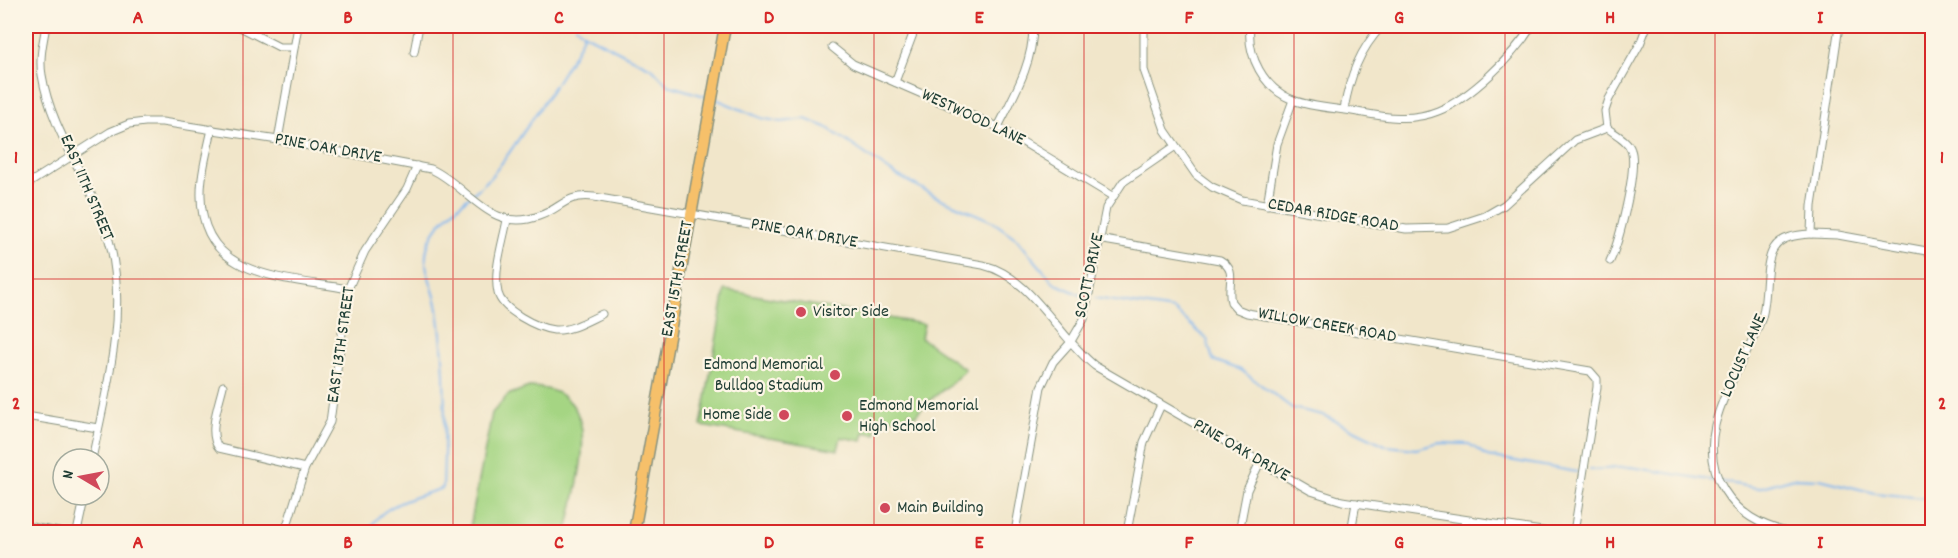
<svg xmlns="http://www.w3.org/2000/svg" width="1958" height="558" font-family="Dekko,sans-serif">
<rect width="100%" height="100%" fill="#fcf5e5"/>
<filter id="ink" filterUnits="userSpaceOnUse"><feTurbulence type="fractalNoise" baseFrequency=".0167" numOctaves="2"/><feDisplacementMap in="SourceGraphic" scale="12" xChannelSelector="R" yChannelSelector="G"/><feConvolveMatrix kernelMatrix="1 2 1 2 8 2 1 2 1" color-interpolation-filters="sRGB"/></filter>
<filter id="wash" filterUnits="userSpaceOnUse"><feTurbulence type="fractalNoise" baseFrequency=".008" numOctaves="4" result="noise"/><feDisplacementMap in="SourceGraphic" scale="24" xChannelSelector="R" yChannelSelector="G"/><feGaussianBlur stdDeviation="1.35" result="paint"/><feColorMatrix in="noise" values="0 0 0 0 0 0 0 0 0 0 0 0 0 0 0 0 0 1.4 0 .05"/><feComposite in="paint" operator="in"/></filter>
<g filter="url(#wash)">
<rect width="100%" height="100%" fill="#f1e6ca"/>
<g fill="#a5d583" stroke="#62895c" stroke-width="1.5">
<path d="M725 290 924 324 921 338 965 369C951 388 929 396 915 416L909 412 906 418 898 415 876 427 875 434 864 432 862 441 841 437 838 450 701 426Z"/>
<path d="M529 387C612 388 576 482 567 532H469L492 413 508 395Z"/>
</g>
<g fill="none" stroke-linecap="round" stroke-linejoin="round">
<g stroke="#7fb6ef" stroke-width="2">
<path d="M576 26 583 33 653 69 668 85 708 97"/>
<path d="M716 99 761 118 781 122 805 119 826 127 893 173 939 198 992 221 1017 239 1054 283 1083 296"/>
<path d="M1095 298 1174 310 1207 339 1213 360 1241 370 1292 408 1323 415 1387 446 1416 449 1440 443 1469 444 1487 456 1577 472"/>
<path d="M1590 470 1631 467 1758 488 1794 478 1820 479 1875 493 1932 499"/>
<path d="M369 532C378 504 418 497 443 488 445 429 447 370 438 310 435 286 418 265 430 240 441 215 468 200 487 181 501 167 584 46 583 33"/>
</g>
</g>
</g>
<g filter="url(#ink)">
<g fill="none" stroke-linecap="round" stroke-linejoin="round">
<g stroke="#88927f" stroke-width="9">
<g id="minor">
<path d="M46 26C43 42 39 59 42 75 52 137 97 187 111 248 127 315 106 392 92 459"/>
<path d="M238 26 279 47H294"/>
<path d="M1144 26V70L1165 130 1196 175 1212 187 1242 200 1406 229 1448 228 1485 216 1504 205 1575 140 1607 128"/>
<path d="M1250 26C1247 56 1263 88 1293 100 1310 107 1333 108 1352 111 1380 116 1409 123 1438 111 1471 98 1513 56 1532 26"/>
<path d="M832 47 853 64 998 127 1112 196"/>
<path d="M414 52 419 26"/>
<path d="M895 82 916 26"/>
<path d="M1344 109C1350 77 1359 50 1382 26"/>
<path d="M998 127C1015 93 1033 64 1033 26"/>
<path d="M212 129C208 149 201 171 201 192 199 279 284 277 348 289"/>
<path d="M278 140 298 26"/>
<path d="M26 185 110 132 129 124 145 122H162L278 140 431 169C470 187 490 234 539 216 563 208 564 194 594 197L983 265C1031 276 1058 337 1095 366L1311 491 1342 501 1549 532"/>
<path d="M1267 205 1277 144 1293 100"/>
<path d="M507 220C503 242 493 271 498 293 502 310 537 328 554 330 571 331 587 321 602 314"/>
<path d="M1811 234 1838 235 1932 252"/>
<path d="M1098 239 1220 260C1239 271 1226 286 1231 302L1237 309 1247 313 1590 371 1597 379V387L1574 532"/>
<path d="M1610 261C1619 243 1638 168 1631 150 1628 140 1615 134 1607 128L1605 111 1609 99 1640 44 1647 26"/>
<path d="M223 386C219 404 207 433 219 448L305 468"/>
<path d="M26 416 98 428"/>
<path d="M26 526 59 532"/>
<path d="M77 532 85 495"/>
<path d="M285 532 305 468 330 422 348 289 365 251 407 189 417 166"/>
<path d="M1015 532 1041 387 1053 362 1070 343 1084 319 1106 208 1123 182 1174 147"/>
<path d="M1127 532 1144 442 1161 405"/>
<path d="M1239 532 1247 490 1260 462"/>
<path d="M1351 532 1356 503"/>
<path d="M1463 532 1465 520"/>
<path d="M1787 532C1760 525 1739 514 1724 490 1689 433 1741 373 1761 320 1769 299 1763 264 1774 248 1782 236 1798 235 1811 234L1812 206 1839 26"/>
</g>
</g>
<g stroke="#88927f" stroke-width="13">
<path id="primary" d="M634 532 725 26"/>
</g>
<use href="#minor" stroke="#fff" stroke-width="7"/>
<use href="#primary" stroke="#f6c06b" stroke-width="10"/>
</g>
</g>
<path fill="none" stroke="#d62828" stroke-width="1.5" stroke-opacity="0.55" d="M243 26V532M453 26V532M664 26V532M874 26V532M1084 26V532M1294 26V532M1505 26V532M1715 26V532M26 279H1932"/>
<g fill="#d1495b" stroke="#fcf5e5" stroke-width="2">
<circle cx="801" cy="312" r="6"/>
<circle cx="835" cy="375" r="6"/>
<circle cx="784" cy="415" r="6"/>
<circle cx="847" cy="416" r="6"/>
<circle cx="885" cy="508" r="6"/>
</g>
<g text-anchor="middle" dominant-baseline="central" stroke-width="4.5" stroke-linejoin="round" paint-order="stroke">
<g font-size="18" fill="#1f3d34" stroke="#fcf5e5">
<text transform="translate(973 118) rotate(25)">WESTWOOD LANE</text>
<text transform="translate(328 149) rotate(10)">PINE OAK DRIVE</text>
<text transform="translate(86 188) rotate(67)">EAST 11TH STREET</text>
<text transform="translate(1333 216) rotate(10)">CEDAR RIDGE ROAD</text>
<text transform="translate(804 234) rotate(10)">PINE OAK DRIVE</text>
<text transform="translate(1090 276) rotate(-78)">SCOTT DRIVE</text>
<text transform="translate(678 279) rotate(-80)">EAST 15TH STREET</text>
<text transform="translate(1327 326) rotate(10)">WILLOW CREEK ROAD</text>
<text transform="translate(342 345) rotate(-82)">EAST 13TH STREET</text>
<text transform="translate(1744 356) rotate(-66)">LOCUST LANE</text>
<text transform="translate(1241 451) rotate(30)">PINE OAK DRIVE</text>
</g>
<g font-size="18" fill="#1f3d34" stroke="#fcf5e5" text-anchor="start">
<text x="813" y="312">Visitor Side</text>
<text x="823" y="365" text-anchor="end">Edmond Memorial<tspan x="823" dy="21">Bulldog Stadium</tspan></text>
<text x="859" y="406">Edmond Memorial<tspan x="859" dy="21">High School</tspan></text>
<text x="772" y="415" text-anchor="end">Home Side</text>
<text x="897" y="508">Main Building</text>
</g>
</g>
<rect width="1958" height="558" fill="none" stroke="#fcf5e5" stroke-width="66"/>
<g transform="translate(81 477) rotate(280)"><circle r="28" fill="#fcf5e5" stroke="#a4ab9e" stroke-width="1.5"/>
<path d="M0-4.5L10 22L0 15L-10 22Z" fill="#d1495b"/>
<text y="-9" font-size="16" font-weight="bold" text-anchor="middle" fill="#1f3d34">N</text>
</g>
<rect x="33" y="33" width="1892" height="492" fill="none" stroke="#d62828" stroke-width="2"/>
<g font-size="20" text-anchor="middle" font-weight="bold" fill="#d62828">
<text x="138" y="23">A</text>
<text x="348" y="23">B</text>
<text x="559" y="23">C</text>
<text x="769" y="23">D</text>
<text x="979" y="23">E</text>
<text x="1189" y="23">F</text>
<text x="1399" y="23">G</text>
<text x="1610" y="23">H</text>
<text x="1820" y="23">I</text>
<text x="16" y="163">1</text>
<text x="1942" y="163">1</text>
<text x="16" y="409">2</text>
<text x="1942" y="409">2</text>
<text x="138" y="548">A</text>
<text x="348" y="548">B</text>
<text x="559" y="548">C</text>
<text x="769" y="548">D</text>
<text x="979" y="548">E</text>
<text x="1189" y="548">F</text>
<text x="1399" y="548">G</text>
<text x="1610" y="548">H</text>
<text x="1820" y="548">I</text>
</g>
</svg>
